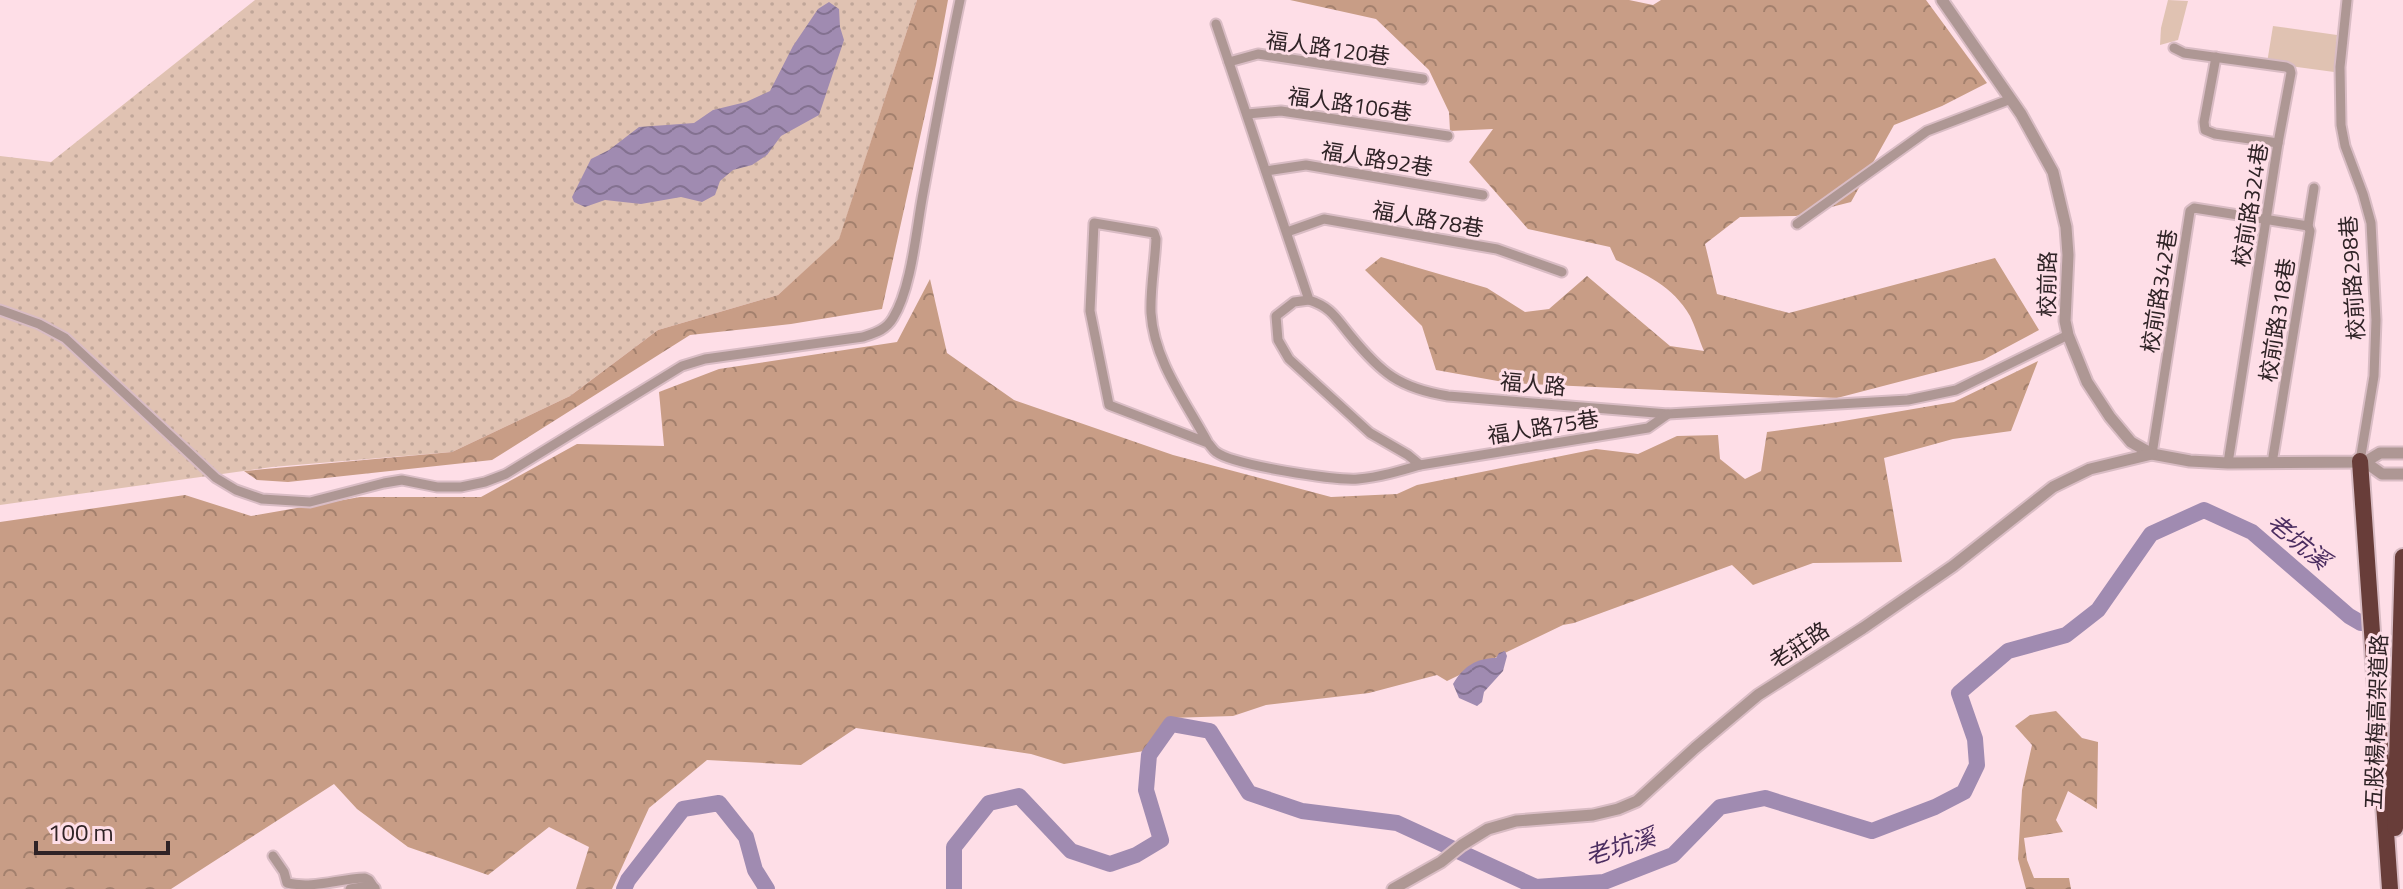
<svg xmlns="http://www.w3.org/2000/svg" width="2403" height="889" font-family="'Titillium Web','Noto Sans TC',sans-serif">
<defs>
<pattern id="grass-dots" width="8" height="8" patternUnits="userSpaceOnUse" patternTransform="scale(2)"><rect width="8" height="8" fill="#e0c2b2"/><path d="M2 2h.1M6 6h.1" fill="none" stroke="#c0a699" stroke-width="1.8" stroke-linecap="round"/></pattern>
<pattern id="forest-crowns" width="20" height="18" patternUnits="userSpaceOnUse" patternTransform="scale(2)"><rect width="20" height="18" fill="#c89d86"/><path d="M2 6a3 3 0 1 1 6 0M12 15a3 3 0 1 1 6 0" fill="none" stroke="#a3806d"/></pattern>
<pattern id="water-waves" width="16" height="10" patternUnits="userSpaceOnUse" patternTransform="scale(2)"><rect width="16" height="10" fill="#a08bb1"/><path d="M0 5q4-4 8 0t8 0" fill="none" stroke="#837190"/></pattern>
</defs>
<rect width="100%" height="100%" fill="#fedee7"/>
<path fill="url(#grass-dots)" d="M255 0H917L839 240 778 295 658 330 570 396 452 452 272 467 0 505V156L51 162Z"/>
<g fill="url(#forest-crowns)">
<path d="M917 0H948L936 65 882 309 791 324 690 335 492 460 288 482 257 480 244 471 452 452 570 396 658 330 778 295 839 239Z"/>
<path d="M1290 0H1629L1653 5 1661 0H1926L1987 83 1942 106 1894 125 1851 202 1796 216 1740 217 1705 244 1717 294 1789 313 1995 258 2039 330 1983 360 1837 398 1509 383 1436 370 1422 326 1365 270 1381 257 1487 288 1525 312 1549 309 1587 276 1670 346 1704 351C1699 339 1695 326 1690 316 1673 286 1645 274 1616 260L1610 247 1528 229 1469 162 1493 129 1450 131 1449 112 1429 70 1376 19Z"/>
<path d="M930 279 947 353 1014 400 1173 455 1331 497 1397 494 1417 485 1596 449 1638 454 1677 436 1718 435 1720 459 1745 479 1761 471 1767 432 1826 424 1954 402 2038 361 2011 431 1953 439 1884 458 1902 562 1813 563 1753 585 1732 565 1574 623 1563 625 1447 681 1437 675 1369 693 1266 705 1233 716 1169 718 1144 751 1064 764 1031 754 856 728 801 765 707 760 649 808 612 889H576L589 847 549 827 488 875 408 847 357 809 334 784 171 889H0V522L185 495 251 516 360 497H481L577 444 664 446 659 392 719 369 897 342Z"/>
<path d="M2056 711 2082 738 2098 742 2097 809 2068 791 2056 820 2063 832 2024 838 2027 860 2034 878H2069L2071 889H2026L2018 859 2022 790 2032 745 2015 726 2030 715Z"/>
</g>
<g fill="#e0c2b2">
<path d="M2168 0 2188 1 2178 40 2160 45 2161 28Z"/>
<path d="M2273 26 2337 35 2334 72 2267 63Z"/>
</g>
<g fill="url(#water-waves)">
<path d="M829 2 839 9 840 27 844 40 819 115 781 136 767 155 752 165 733 170 720 181 715 195 702 202 681 197 641 204 605 200 585 207 574 202 572 197 591 159 609 150 639 127 694 123 713 110 746 102 770 91 793 46 818 9Z"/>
<path d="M1505 651 1507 656 1503 671 1484 692 1482 702 1477 706 1459 698 1453 684C1463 667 1476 658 1496 658L1499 653Z"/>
</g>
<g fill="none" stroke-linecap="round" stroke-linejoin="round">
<g stroke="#a08bb1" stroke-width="16">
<path d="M624 889 628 880 683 809 719 803 746 837 755 870 767 889"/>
<path d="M954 889V847L989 803 1019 796 1071 851 1110 864 1136 855 1161 840 1146 790 1149 755 1171 724 1210 731 1249 793 1302 811 1397 823 1536 887 1604 882 1673 855 1720 807 1765 798 1872 831 1935 807 1964 792 1977 765 1975 739 1959 693 2008 651 2066 635 2098 610 2151 534 2204 510 2252 532 2349 616 2361 623"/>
</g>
<g stroke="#d9bcc4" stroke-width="13">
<g id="minor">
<path d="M2347 0 2340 67 2341 125 2345 146 2363 194 2371 223 2376 320 2374 376 2360 461"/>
<path d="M1216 24 1309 300C1331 307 1336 318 1350 335 1381 373 1399 388 1448 396L1668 414 1908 400 1956 390 2068 335"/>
<path d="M2174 48 2184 53 2286 67 2290 69 2291 73 2278 143 2228 463"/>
<path d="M2216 57 2204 122 2205 130 2215 134 2278 143"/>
<path d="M1229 62 1258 54 1423 79"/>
<path d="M1247 114 1281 111 1448 136"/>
<path d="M1266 171 1306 165 1483 195"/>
<path d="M1797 224 1927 131 2011 99"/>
<path d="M2308 226 2314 188"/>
<path d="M1287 232 1324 219 1497 249 1562 272"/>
<path d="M1309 300 1294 302 1276 316 1278 340 1289 359 1370 433 1408 455 1420 465"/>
<path d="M0 310 39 324 65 338 216 478 236 490 262 499 310 502 384 483 402 480 437 487H461L485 482 506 474 682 366 705 359 863 337C875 333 886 330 893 318 911 289 916 233 922 199 934 133 946 66 960 0"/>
<path d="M1208 443 1109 405 1090 311 1094 223 1154 233 1156 239C1155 263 1150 289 1151 313 1154 361 1186 402 1208 443 1211 446 1213 450 1216 452 1233 465 1336 481 1358 479 1380 477 1400 471 1420 465L1648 428 1668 414"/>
<path d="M2152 454 2190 211 2194 208 2308 226 2310 231 2272 463"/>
<path d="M273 856 284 872 287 883C314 889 337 879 365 878L369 880 375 889"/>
<path d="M350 889 368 886 375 888"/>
</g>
</g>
<g stroke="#d9bcc4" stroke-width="15">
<g id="tertiary">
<path d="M1942 0 2021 114 2053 172 2066 227 2068 255 2065 321 2068 335 2087 382 2110 417 2131 442 2152 454 2190 461 2228 463 2365 462 2380 453H2403"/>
<path d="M2365 462 2382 474H2403"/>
<path d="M1393 889 1441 862 1462 845 1488 829 1516 821 1593 815 1618 809 1637 801 1695 748 1758 695 1863 628 1953 566 2053 487 2090 469 2152 454"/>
</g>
</g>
<g stroke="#d9bcc4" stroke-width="20">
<g id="motorway">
<path d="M2360 461 2390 889"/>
<path d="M2395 828 2403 557"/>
</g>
</g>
<use href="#minor" stroke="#ae9794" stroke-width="9"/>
<use href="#tertiary" stroke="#ae9794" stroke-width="11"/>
<use href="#motorway" stroke="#683d39" stroke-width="16"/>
</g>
<g text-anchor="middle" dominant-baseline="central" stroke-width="6" stroke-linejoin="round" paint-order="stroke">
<g font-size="22" fill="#2f2326" stroke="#fedee7">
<text transform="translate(1328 48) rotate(8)">福人路120巷</text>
<text transform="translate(1350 104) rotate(8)">福人路106巷</text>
<text transform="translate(1377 159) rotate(9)">福人路92巷</text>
<text transform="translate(2250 205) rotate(-81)">校前路324巷</text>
<text transform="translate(1428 219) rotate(10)">福人路78巷</text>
<text transform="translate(2352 278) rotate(-94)">校前路298巷</text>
<text transform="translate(2047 284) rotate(-89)">校前路</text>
<text transform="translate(2159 291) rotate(-81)">校前路342巷</text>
<text transform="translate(2277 320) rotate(-81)">校前路318巷</text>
<text transform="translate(1533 384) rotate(5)">福人路</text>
<text transform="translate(1543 427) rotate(-9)">福人路75巷</text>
<text transform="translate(1799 645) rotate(-33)">老莊路</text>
<text transform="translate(2376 722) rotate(-88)">五股楊梅高架道路</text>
</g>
<g font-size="24" font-style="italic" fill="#4b2d60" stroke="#fedee7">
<text transform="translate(2299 541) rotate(39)">老坑溪</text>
<text transform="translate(1620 846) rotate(-17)">老坑溪</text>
</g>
</g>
<path d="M36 841v12h132v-12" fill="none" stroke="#2f2326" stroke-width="4"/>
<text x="48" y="841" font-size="24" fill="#2f2326" stroke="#fedee7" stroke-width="6" paint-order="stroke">100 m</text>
</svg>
